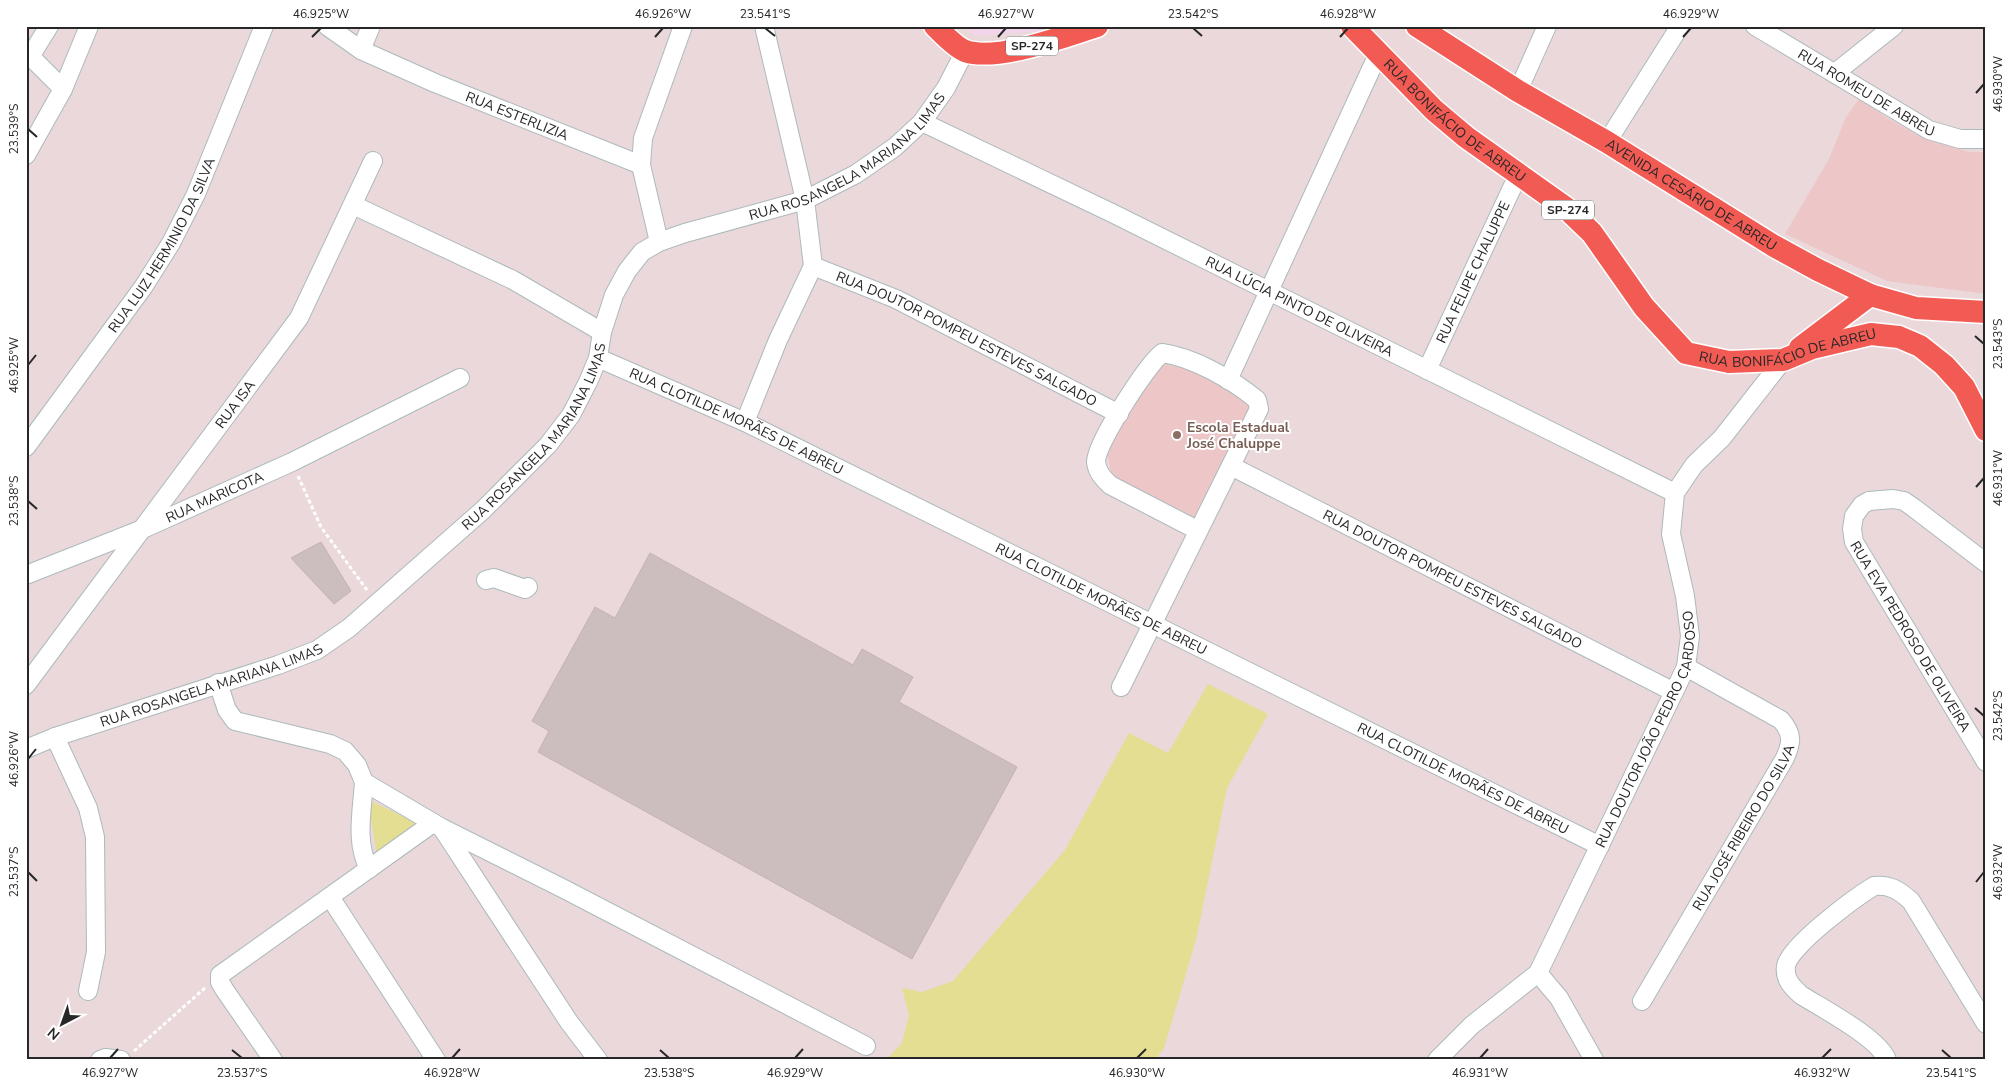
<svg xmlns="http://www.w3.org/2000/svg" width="2012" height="1086" font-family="'Nunito Sans',sans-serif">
<rect width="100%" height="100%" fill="#ead8db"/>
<g fill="#edc6c8">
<path d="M1859 99 1887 118 1925 139 1969 152H1986V294L1887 281 1785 234 1829 159 1846 117Z"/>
<path d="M1163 363 1197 372 1253 406 1194 519 1112 477 1107 453 1149 376Z"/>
</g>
<path fill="#f2d4eb" d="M965 26H1064L1065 29 975 36Z"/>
<g fill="#e3de92">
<path d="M1208 684 1268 714 1227 788 1196 940 1164 1048 1155 1060H886L902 1043 909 1015 902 988 922 992 953 981 1065 850 1129 733 1168 753Z"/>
<path d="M373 802 423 826 378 863 369 806Z"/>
</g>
<g fill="#ccbdbe" stroke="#c5b2b3">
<path d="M321 542 351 591 334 604 291 558Z"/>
<path d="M650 553 853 665 862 649 913 677 899 702 1017 767 912 959 538 752 549 731 532 721 595 607 615 618Z"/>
</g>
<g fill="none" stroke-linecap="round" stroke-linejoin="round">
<g stroke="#acbabc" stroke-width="20">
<g id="minor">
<path d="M49 26 33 52V59L63 89"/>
<path id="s1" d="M327 26 361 50 435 83 641 165"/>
<path id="s2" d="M1755 26 1929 130 1960 139H1986"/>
<path d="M361 50 371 26"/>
<path d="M1835 73 1894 26"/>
<path d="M1518 91 1547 26"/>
<path id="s3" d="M922 122 1114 214 1675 493"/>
<path d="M1607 142 1680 26"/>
<path d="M26 155 63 89 89 26"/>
<path d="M353 205 513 280 602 332"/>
<path d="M659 242 641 165 643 138 683 26"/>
<path id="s4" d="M813 266 896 299 1119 414"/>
<path id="s5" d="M598 358 745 422 1600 846"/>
<path id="s6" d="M1427 370 1518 175"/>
<path d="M1228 380 1379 52"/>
<path d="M745 422 778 340 813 266 805 200 764 26"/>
<path id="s7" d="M26 447 144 286 171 243 196 194 264 26"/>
<path id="s8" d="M1231 466 1674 692"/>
<path id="s9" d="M1986 563 1914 508 1904 501 1893 499 1869 501 1862 505 1854 516 1852 529 1854 542 1986 762"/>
<path id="s10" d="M26 575 145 528 292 462 460 378"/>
<path d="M486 580 494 578 525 589 528 587"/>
<path d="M218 683 227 710 235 721 330 744 345 751 357 765 364 782 442 828 564 889 866 1046"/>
<path id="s11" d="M26 685 299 318 373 161"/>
<path d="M1121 687 1259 409 1257 400C1233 380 1193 357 1162 353 1147 365 1096 443 1096 462 1097 472 1103 478 1110 485L1197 530"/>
<path d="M55 737 88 808 95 837 96 952 88 991"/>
<path id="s12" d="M26 749 55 737 278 665 317 650 349 628 483 510 548 445 571 415 588 382 598 358 602 332 614 295 627 271 642 252 659 242 685 233 805 200 856 174 895 147 922 122 946 88 965 51"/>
<path d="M364 782C362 812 355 842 369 869"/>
<path d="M442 828 569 1022 598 1060"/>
<path d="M330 897 436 1060"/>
<path d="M1538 973 1559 998 1594 1060"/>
<path id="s13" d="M1642 1001 1785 758C1792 742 1793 734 1781 720L1686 667"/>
<path d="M100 1060 105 1058 121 1060"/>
<path d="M273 1060 224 989 220 982V975L433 823"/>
<path id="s14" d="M1437 1060 1472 1025 1538 973 1686 667 1690 636 1685 596 1671 534 1675 493 1694 465 1722 438 1783 360"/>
<path d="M1887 1060C1879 1038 1823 1009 1801 995 1792 987 1784 979 1786 966 1789 946 1856 897 1874 886 1890 884 1900 891 1911 901L1986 1024"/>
</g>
</g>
<g stroke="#fff" stroke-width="25">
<g id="major">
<path d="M935 26C943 34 955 47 965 51 997 62 1065 36 1097 26"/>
<path id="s15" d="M1352 26 1434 110 1466 137 1566 208 1592 233 1644 307 1686 353 1729 362 1783 360 1812 348 1871 334 1899 337 1920 346 1944 365 1964 387 1986 430"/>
<path id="s16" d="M1417 26 1518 91 1607 142 1774 246 1818 270 1870 295 1916 308 1986 312"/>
<path d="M1800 348 1870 295"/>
</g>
</g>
<g stroke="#fff" stroke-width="3" stroke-dasharray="4 2.5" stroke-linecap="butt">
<path d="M298 476 321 527 367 590"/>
<path d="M134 1051 206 987"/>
</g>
<use href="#minor" stroke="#fff" stroke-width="18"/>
<use href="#major" stroke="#f25b54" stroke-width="22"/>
</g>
<path fill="none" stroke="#272727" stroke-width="2" d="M765 28 775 36M1193 28 1202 36M312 37 321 28M655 37 663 28M998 37 1006 28M1340 37 1348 28M1683 37 1691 28M1976 93 1984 84M28 129 37 137M1975 336 1984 344M28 365 36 355M1976 487 1984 478M28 501 37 509M1975 708 1984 716M28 759 36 749M28 872 37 881M1976 882 1984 872M232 1050 242 1058M660 1050 669 1058M1942 1050 1951 1058M110 1058 118 1049M452 1058 460 1049M795 1058 803 1049M1137 1058 1146 1049M1480 1058 1488 1049M1822 1058 1831 1049"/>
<circle fill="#8d6e63" stroke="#fff" stroke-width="2" cx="1177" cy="435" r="5"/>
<g text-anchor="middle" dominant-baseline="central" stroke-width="4" stroke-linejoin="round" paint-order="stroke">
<g fill="#fff" stroke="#686868" stroke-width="1">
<rect x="1006" y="36.5" width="52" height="19" rx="4"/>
<rect x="1542" y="200.5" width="52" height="19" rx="4"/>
</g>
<g font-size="12" font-weight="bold" fill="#272727">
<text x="1032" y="46">SP-274</text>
<text x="1568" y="210">SP-274</text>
</g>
<g font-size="14" fill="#272727" stroke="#fff">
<text stroke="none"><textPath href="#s2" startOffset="130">RUA ROMEU DE ABREU</textPath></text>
<text stroke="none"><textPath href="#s1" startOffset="211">RUA ESTERLIZIA</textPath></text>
<text stroke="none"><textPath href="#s15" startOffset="140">RUA BONIFÁCIO DE ABREU</textPath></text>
<text stroke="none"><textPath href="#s12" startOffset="1065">RUA ROSANGELA MARIANA LIMAS</textPath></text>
<text stroke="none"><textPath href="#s16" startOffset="322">AVENIDA CESÁRIO DE ABREU</textPath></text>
<text stroke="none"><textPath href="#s7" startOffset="244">RUA LUIZ HERMINIO DA SILVA</textPath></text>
<text stroke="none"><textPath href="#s6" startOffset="108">RUA FELIPE CHALUPPE</textPath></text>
<text stroke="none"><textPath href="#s3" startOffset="420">RUA LÚCIA PINTO DE OLIVEIRA</textPath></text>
<text stroke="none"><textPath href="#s4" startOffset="170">RUA DOUTOR POMPEU ESTEVES SALGADO</textPath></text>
<text stroke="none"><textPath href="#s15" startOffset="575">RUA BONIFÁCIO DE ABREU</textPath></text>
<text stroke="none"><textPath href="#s11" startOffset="350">RUA ISA</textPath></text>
<text stroke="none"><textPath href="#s5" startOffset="152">RUA CLOTILDE MORÃES DE ABREU</textPath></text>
<text stroke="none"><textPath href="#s12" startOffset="616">RUA ROSANGELA MARIANA LIMAS</textPath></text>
<text stroke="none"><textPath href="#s10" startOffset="204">RUA MARICOTA</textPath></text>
<text stroke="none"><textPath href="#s8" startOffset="249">RUA DOUTOR POMPEU ESTEVES SALGADO</textPath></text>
<text stroke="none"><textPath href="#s5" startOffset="558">RUA CLOTILDE MORÃES DE ABREU</textPath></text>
<text stroke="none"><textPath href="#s9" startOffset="296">RUA EVA PEDROSO DE OLIVEIRA</textPath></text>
<text stroke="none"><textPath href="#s12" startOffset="196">RUA ROSANGELA MARIANA LIMAS</textPath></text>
<text stroke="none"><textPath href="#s14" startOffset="402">RUA DOUTOR JOÃO PEDRO CARDOSO</textPath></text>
<text stroke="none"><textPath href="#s5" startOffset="962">RUA CLOTILDE MORÃES DE ABREU</textPath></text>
<text stroke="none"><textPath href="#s13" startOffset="201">RUA JOSÉ RIBEIRO DO SILVA</textPath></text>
</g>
<g font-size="14" font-weight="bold" fill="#785e54" stroke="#fff" text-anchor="start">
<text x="1187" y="427">Escola Estadual<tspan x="1187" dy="16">José Chaluppe</tspan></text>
</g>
</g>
<rect width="2012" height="1086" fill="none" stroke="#ffffff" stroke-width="55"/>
<g transform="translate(62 1024) rotate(221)" stroke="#ffffff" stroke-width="4" paint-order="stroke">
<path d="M0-4L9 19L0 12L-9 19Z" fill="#272727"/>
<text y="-8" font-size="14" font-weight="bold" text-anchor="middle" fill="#272727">N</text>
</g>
<rect x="28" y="28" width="1956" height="1030" fill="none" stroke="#272727" stroke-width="2"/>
<g font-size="12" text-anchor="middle" fill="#272727">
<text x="321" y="18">46.925°W</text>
<text x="663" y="18">46.926°W</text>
<text x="765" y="18">23.541°S</text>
<text x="1006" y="18">46.927°W</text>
<text x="1193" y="18">23.542°S</text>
<text x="1348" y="18">46.928°W</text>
<text x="1691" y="18">46.929°W</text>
<text transform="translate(1998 84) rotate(-90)" y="4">46.930°W</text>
<text transform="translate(14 129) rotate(-90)" y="4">23.539°S</text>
<text transform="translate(1998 344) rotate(-90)" y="4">23.543°S</text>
<text transform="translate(14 365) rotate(-90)" y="4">46.925°W</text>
<text transform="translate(1998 478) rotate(-90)" y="4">46.931°W</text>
<text transform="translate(14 501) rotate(-90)" y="4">23.538°S</text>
<text transform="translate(1998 716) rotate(-90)" y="4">23.542°S</text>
<text transform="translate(14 759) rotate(-90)" y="4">46.926°W</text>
<text transform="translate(1998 872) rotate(-90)" y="4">46.932°W</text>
<text transform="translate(14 872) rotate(-90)" y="4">23.537°S</text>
<text x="110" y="1077">46.927°W</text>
<text x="242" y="1077">23.537°S</text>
<text x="452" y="1077">46.928°W</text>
<text x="669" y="1077">23.538°S</text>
<text x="795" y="1077">46.929°W</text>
<text x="1137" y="1077">46.930°W</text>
<text x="1480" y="1077">46.931°W</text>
<text x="1822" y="1077">46.932°W</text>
<text x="1951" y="1077">23.541°S</text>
</g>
</svg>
